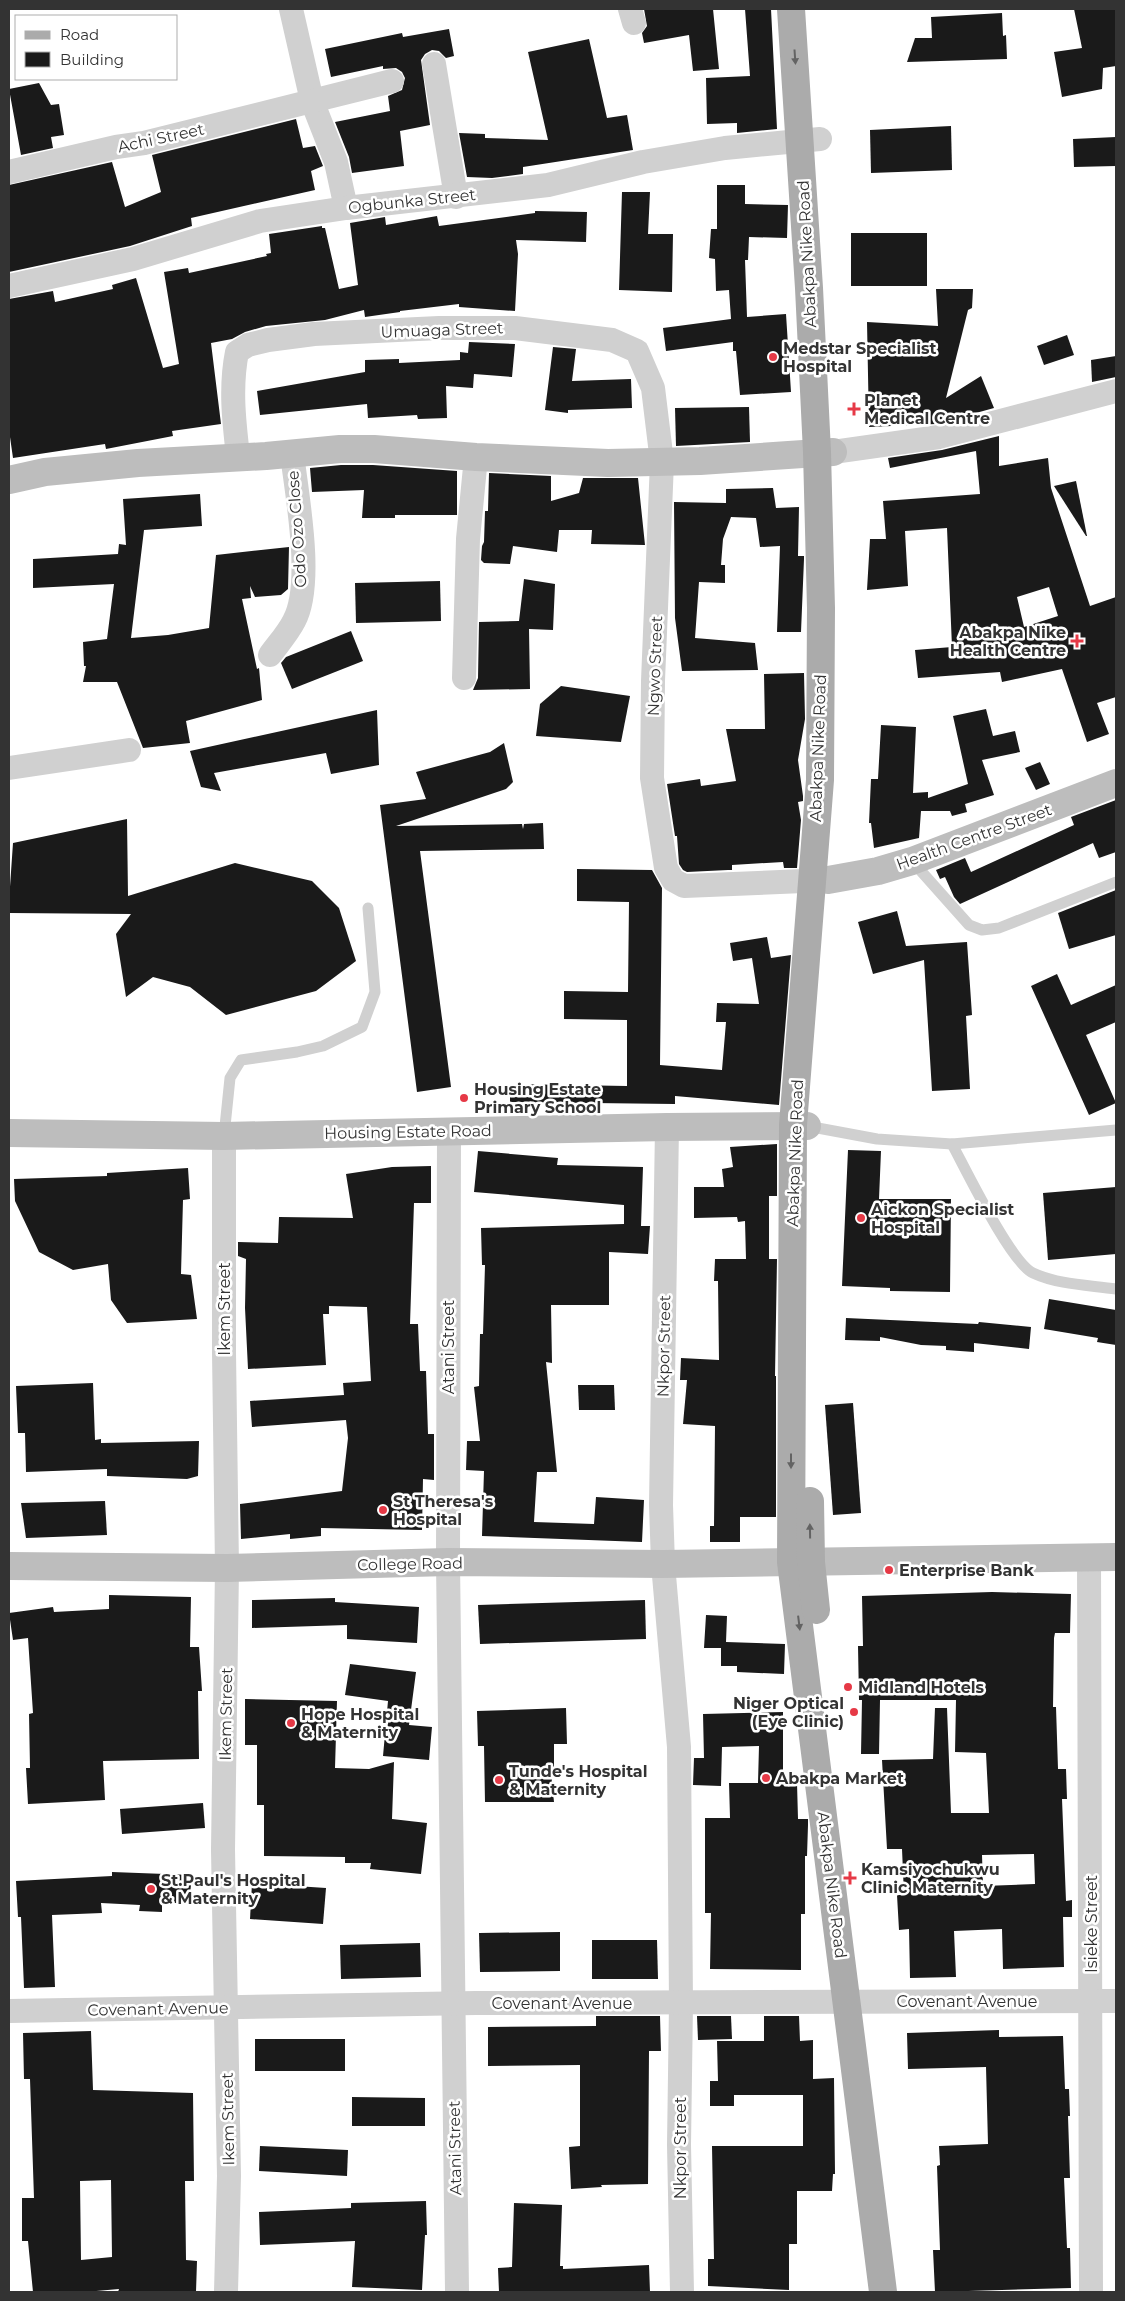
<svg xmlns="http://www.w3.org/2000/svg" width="1125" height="2301" font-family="Montserrat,sans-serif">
<rect width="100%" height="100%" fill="#fff"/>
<g fill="#1a1a1a" fill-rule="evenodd">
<path d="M644 9H713L719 69 693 71 689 35 644 43 642 33 647 26Z"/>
<path d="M745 9H771L777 129 737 133V123L707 124 706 78 750 76Z"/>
<path d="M1074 9H1116V66L1103 68 1102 89 1062 97 1054 52 1082 48Z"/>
<path d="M1002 13 1003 36 1006 35 1007 59 907 62 915 38H932L931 17Z"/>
<path d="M449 29 454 56 446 58 439 51 432 50 425 54 421 60 430 125 400 131 404 166 352 173 349 157 335 122 390 111 388 96 402 90 405 78 402 72 396 68 383 69V66L331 77 325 49 402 33 403 37Z"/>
<path d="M589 39 607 118 627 115 633 150 523 167V174L492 178 467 177 459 133 485 134V138L548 140 528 52Z"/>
<path d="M39 83 51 105 59 104 64 135 51 137 53 148 21 155 9 89Z"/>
<path d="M296 119 303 148 315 146 323 166 311 171 315 190 191 218 192 226 130 246 9 272V185L112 162 125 207 161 192 152 155Z"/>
<path d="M951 126 952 170 871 173 870 130Z"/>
<path d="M1116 137V166L1074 167 1073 139Z"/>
<path d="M717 185H745V204L788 205 787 238 749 237 748 260H745L747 317 786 314 791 392 740 395 736 351H733V342L666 351 663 328 731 319 729 290 716 291 715 259 709 258 711 229H717Z"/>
<path d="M622 192H650L648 234H673L672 292 619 290Z"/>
<path d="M535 211 587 212 586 242 516 240 518 254 515 311 459 307V304L400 311V312L365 317 364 310 325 320 266 326 245 332 232 339 211 343 221 424 172 431 173 436 106 449 105 444 13 458 9 430V299L53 291 55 302 113 289 112 285 136 278 163 368 179 364 164 272 188 268 189 273 267 256 266 254 271 253 269 234 322 226V228H325L339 289 358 285 350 223 385 217 386 225 437 216 439 226 535 213Z"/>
<rect x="851" y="233" width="76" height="53"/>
<path d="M936 289H973L972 308 968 310 946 398 981 376 994 408 936 424 869 427 867 322 938 326Z"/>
<path d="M1067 335 1074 355 1044 365 1037 346Z"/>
<path d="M469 342 515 344 512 377 474 374 473 388 446 386 447 418 418 419 417 415 368 418 367 404 260 415 257 391 365 372V360L399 359V363L460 360V352L468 353Z"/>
<path d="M553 347 576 349 572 381 631 379 632 408 568 410V413L545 410Z"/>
<path d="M1116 356V377L1092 382 1091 360Z"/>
<path d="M749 407 750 442 676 446 675 408Z"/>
<path d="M999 436V466L1048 458 1051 488 1090 606 1116 597V697L1097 703 1109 734 1087 742 1062 669 1002 682 1000 672 918 678 915 650 952 647 947 528 905 531 908 586 867 590 870 539H886L883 501 980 494 976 451 890 468 888 458 942 450ZM1049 587 1058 616 1024 627 1017 597Z"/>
<path d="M341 465H373L457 471V515H395V518H362L364 490 312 492 310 468Z"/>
<path d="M489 473 551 476V501L579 493 583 478H638L645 545 591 544 592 530H559L557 552 513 546 510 564 484 563 481 560 482 546 484 542 485 511H488Z"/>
<path d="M1076 481 1087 536H1086L1054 486Z"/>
<path d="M773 488 776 508 799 507 798 556H804V559L801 632H777L780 546 760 547 756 518 731 517 723 539 721 565H725V583L699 582 695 638 755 643 758 670 682 671 675 618 674 502 726 503V489Z"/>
<path d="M200 494 202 526 144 530 131 638 168 635 209 628 216 555 289 547 288 589 281 595 255 597 250 586 251 598 242 599 257 669 259 668 262 700 186 721 190 743 143 748 117 682H83L86 666H84L83 642 107 639 114 584 33 588V559L118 554 119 544 126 545 123 499Z"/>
<path d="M524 579 555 584 553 630 529 629 530 689 473 690 478 678 479 622 519 621Z"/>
<path d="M440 581 441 621 356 623 355 583Z"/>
<path d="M351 631 363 661 292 689 281 663 286 657Z"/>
<path d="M804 673 805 719 798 760 803 796V801L798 802 801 820 797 868H784L783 862 732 865V870H728L687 872 683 870 679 864 677 836H675L667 784 700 779 701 786 736 781 726 729H765L764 674Z"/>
<path d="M561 686 630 696 621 742 536 736 540 704Z"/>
<path d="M986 709 993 736 1015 731 1020 752 982 760 994 795 965 804 967 812 952 816 950 811H921L919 838 874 848 871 823H869L871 779H878L881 725 916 727 913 793 928 792V798L968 784 953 716Z"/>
<path d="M377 710 379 765 331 774 326 753 214 773 221 791 201 787 190 751Z"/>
<path d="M504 743 513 782 506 789 396 826 522 824 523 829 524 824 543 823 544 849 420 851 451 1087 417 1092 380 805 426 799 416 772 490 752Z"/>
<path d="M1040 762 1050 784 1036 790 1025 768Z"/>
<path d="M1116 800V852L1099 858 1093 843 960 904 954 897 945 877 940 879 936 870 965 858 971 872 1074 825 1071 817Z"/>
<path d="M127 819 128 896 235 863 312 881 339 908 356 961 316 991 226 1015 190 987 153 977 126 997 116 934 131 914 9 913V901L13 843Z"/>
<path d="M577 869 652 870 662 888 660 1065 722 1070 726 1022H716L717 1003 759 1004 752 958 733 961 730 943 767 937 771 958 791 955 779 1105 675 1096V1104L510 1102V1084L627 1086V1020L564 1019V991L628 992 629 902 577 901Z"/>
<path d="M1116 890V935L1069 949 1058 913Z"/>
<path d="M897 911 906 946 967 942 972 1015 966 1016 970 1089 932 1091 924 960 873 974 858 922Z"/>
<path d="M1057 974 1071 1005 1116 985V1022L1086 1035 1116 1103 1089 1115 1031 986Z"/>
<path d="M777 1144V1196H769V1259H777L775 1376H776V1517H740V1542H710V1526H714L715 1426 683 1424 687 1380H680L681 1358 719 1360 718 1281H714L715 1259H746L745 1221 738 1222 737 1217 694 1218V1187H724L722 1169 733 1167 730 1147Z"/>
<path d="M848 1150 881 1151 879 1199H951L950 1292 890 1291V1288L842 1286Z"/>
<path d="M478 1151 558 1158 557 1165 643 1167 641 1226H650L648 1254 609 1252V1305H551L552 1363 546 1362 557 1472H537L534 1522 594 1524 596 1497 644 1500 642 1542 482 1536 484 1471 466 1470 467 1441H480L474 1387 479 1386 480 1334H483L485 1265H482L481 1228 624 1224V1205L474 1192Z"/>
<path d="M431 1166V1203H414L410 1324H418L420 1371H426L428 1434H434V1480L423 1479 422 1530 321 1528V1536L290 1539V1534L241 1539 240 1504 342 1491 348 1438 346 1420 252 1427 250 1401 344 1395 343 1383 371 1381 367 1307 329 1306V1314H323L326 1365 248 1369 245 1308 246 1259 238 1256V1242L278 1243 279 1217 353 1218 346 1174 392 1167Z"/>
<path d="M188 1168 190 1199 183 1200 181 1274 191 1275 197 1319 127 1323 111 1300 108 1264 73 1270 39 1252 15 1201 14 1179 107 1176V1173Z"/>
<path d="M1116 1187V1254L1048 1260 1043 1193Z"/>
<path d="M1049 1299 1116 1310V1345L1097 1342 1098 1338 1044 1329Z"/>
<path d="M846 1318 978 1324 979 1322 1031 1327 1029 1349 974 1343V1352L946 1350V1346L921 1345 880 1337V1341L845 1340Z"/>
<path d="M93 1383 95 1440 101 1439V1443L199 1441 198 1476 187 1479 107 1476V1469L26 1472 25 1433H18L16 1386Z"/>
<path d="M578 1385H614L615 1410H579Z"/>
<path d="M853 1403 861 1513 833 1515 825 1405Z"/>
<path d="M105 1501 107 1535 26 1538 21 1503Z"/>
<path d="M992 1592 1071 1594 1070 1633H1055L1054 1638 1053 1707H1056L1058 1769H1066L1067 1799H1062L1066 1901 1072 1900V1917H1063L1064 1967 1003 1969 1002 1929 954 1931 956 1977 910 1978 909 1929 899 1930 897 1895H904L902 1849H887L882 1760 933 1759 935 1708H947L951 1813H989L986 1753 955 1752 956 1700H880L879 1754H861L862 1700H859L858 1646H863L862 1596ZM1034 1854 1035 1884 983 1886 982 1855Z"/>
<path d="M109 1595 191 1597 190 1647H199L202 1691H198L199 1759 103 1761 105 1800 28 1804 26 1768H30L29 1714 33 1713 28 1638 13 1640 9 1613 53 1607 54 1612 109 1609Z"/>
<path d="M335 1598V1602L419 1607 417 1643 347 1639V1625L252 1628V1600Z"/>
<path d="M645 1600 646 1639 480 1644 478 1605Z"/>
<path d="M706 1615 727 1616 726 1642 785 1644 784 1674 737 1672V1666H721V1648H704Z"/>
<path d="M350 1664 416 1672 409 1725 432 1727 429 1760 383 1756 388 1701 345 1695Z"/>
<path d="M245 1699 337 1701 335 1768 369 1769 394 1762 392 1819 427 1823 421 1874 370 1869 371 1863H345V1857L264 1856V1805H257V1745H245Z"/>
<path d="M566 1708 567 1744H554V1773H551L554 1802H485L484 1746H478L477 1711Z"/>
<path d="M783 1712V1783H797L798 1819H808V1825L807 1856H805V1914H801V1970L710 1969 711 1913H705V1818H730L729 1783H758L759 1746 722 1747 721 1786 693 1785 694 1758H704L703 1714Z"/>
<path d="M203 1803 205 1828 122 1834 120 1809Z"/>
<path d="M112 1872 192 1875 189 1904 162 1902V1912L139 1911 140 1905 101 1903 102 1913 52 1915 55 1987 24 1988 21 1917H18L16 1881 112 1876Z"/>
<path d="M252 1883 326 1888 323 1924 250 1919Z"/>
<path d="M560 1932V1971L480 1972 479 1933Z"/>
<path d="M592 1940H657L658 1979H592Z"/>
<path d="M420 1943 421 1977 341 1979 340 1945Z"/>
<path d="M596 2016H660L661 2051H649L648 2184 601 2185 602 2187 571 2189 569 2147 580 2146V2065L488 2066V2027L596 2026Z"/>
<path d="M697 2016H731L732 2039 698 2040Z"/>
<path d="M764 2016H799L800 2041 813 2040V2079L834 2078 835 2174H833L832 2191H797V2244H789V2290L708 2286V2259H714L712 2146H803V2095H734V2106H710V2081H718L717 2041H764Z"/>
<path d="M999 2030V2037L1063 2036 1065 2089H1069L1070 2116H1068L1070 2178H1064L1067 2248H1070L1071 2288 935 2292 933 2250H940L937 2166 940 2165 939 2146 988 2144 986 2067 908 2069 907 2033Z"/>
<path d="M91 2031 93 2090 193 2093 194 2181H185L186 2260 197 2261 196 2292H118L119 2289 85 2292H33L28 2241H22V2198H34L30 2079H24L23 2033ZM111 2180 112 2257 81 2260 80 2181Z"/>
<rect x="255" y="2039" width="90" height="32"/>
<path d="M352 2097 425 2098V2126H352Z"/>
<path d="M260 2146 348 2150 347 2176 259 2171Z"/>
<path d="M426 2201 427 2235H425L422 2290 352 2287 355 2241 260 2245 259 2212 351 2208V2203Z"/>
<path d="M514 2203 562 2205 560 2266H563V2269L649 2265 650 2292H499L498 2268 512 2267Z"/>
</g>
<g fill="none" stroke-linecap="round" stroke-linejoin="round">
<g stroke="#d0d0d0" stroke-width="11">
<path d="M912 861 969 925 982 930 999 928 1116 882"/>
<path d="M807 1126 877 1139 952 1144 1116 1130"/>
<path d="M224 1136 230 1078 241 1060 297 1052 323 1046 362 1027 375 992 368 908"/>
<path d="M952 1144C966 1170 1011 1263 1033 1273 1059 1285 1089 1285 1116 1289"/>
</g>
<g stroke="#d0d0d0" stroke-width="24">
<path d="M291 9 312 101 336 162 346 208"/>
<path d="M630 9 634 23"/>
<path d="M434 64 456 197"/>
<path d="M9 172 116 147 144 143 392 81"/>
<path d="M9 286 133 259 260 221 346 208 548 185 643 162 725 148 820 139"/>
<path d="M833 452 939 437 1116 391"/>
<path d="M238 456C234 421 230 387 237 352L248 345 268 340 314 334 439 328H515L612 340 637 351 653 388 662 462 653 681 652 778 666 868 673 880 684 886 828 880"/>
<path d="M270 655C278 644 288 633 294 621 314 584 297 496 292 454"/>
<path d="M464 678 468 539 476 457"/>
<path d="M9 768 129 750"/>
<path d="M667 1127 661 1505 663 1564 679 1747 681 2004 679 2145 682 2292"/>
<path d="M449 1131 448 1562 457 2292"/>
<path d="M224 1136V1352L227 1568 223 1850 229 2176 226 2292"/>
<path d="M1089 1557 1091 2292"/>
<path d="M9 2011 476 2003 1116 2001"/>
</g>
<g stroke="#bdbdbd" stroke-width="28">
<path d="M9 480 45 472 138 463 266 456 340 449H374L476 457 608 463 700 461 833 452"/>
<path d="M828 880 878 871 912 861 1116 783"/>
<path d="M9 1133 224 1136 667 1127 807 1126"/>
<path d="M9 1566 227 1568 448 1562 663 1564 1116 1557"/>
</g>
<g stroke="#ababab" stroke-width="28">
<path d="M791 9 809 288 817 452 821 608 820 780 793 1125 791 1562 883 2292"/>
<path d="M810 1501 811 1562 816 1610"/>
</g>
</g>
<defs><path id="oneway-solid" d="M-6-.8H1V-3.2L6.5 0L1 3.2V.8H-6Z" transform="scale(1.25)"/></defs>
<g fill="#636363">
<use href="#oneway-solid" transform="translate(795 57) rotate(86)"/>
<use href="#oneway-solid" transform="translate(791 1461) rotate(90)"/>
<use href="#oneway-solid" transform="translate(810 1531) rotate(-91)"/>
<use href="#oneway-solid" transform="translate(799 1623) rotate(83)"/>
</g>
<g fill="#e63946" stroke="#fff" stroke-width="2">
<circle cx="773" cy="357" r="5"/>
<path d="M851.5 401.5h5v5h5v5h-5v5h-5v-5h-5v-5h5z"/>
<path d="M1074.5 633.5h5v5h5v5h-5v5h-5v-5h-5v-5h5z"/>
<circle cx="464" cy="1098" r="5"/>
<circle cx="861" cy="1218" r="5"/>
<circle cx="383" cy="1510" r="5"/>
<circle cx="889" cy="1570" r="5"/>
<circle cx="848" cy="1687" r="5"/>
<circle cx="854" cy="1712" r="5"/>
<circle cx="291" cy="1723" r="5"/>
<circle cx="766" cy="1778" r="5"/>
<circle cx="499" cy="1780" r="5"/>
<path d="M847.5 1870.5h5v5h5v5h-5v5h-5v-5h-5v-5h5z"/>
<circle cx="151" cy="1889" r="5"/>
</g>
<g text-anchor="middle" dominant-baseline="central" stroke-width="5" stroke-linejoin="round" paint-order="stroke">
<g font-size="16" fill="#333" stroke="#fff">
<text transform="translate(161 138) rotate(-12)">Achi Street</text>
<text transform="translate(412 201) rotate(-6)">Ogbunka Street</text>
<text transform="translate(807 254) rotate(-93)">Abakpa Nike Road</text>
<text transform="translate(442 330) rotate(-2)">Umuaga Street</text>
<text transform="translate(297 529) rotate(-94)">Odo Ozo Close</text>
<text transform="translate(655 666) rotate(-88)">Ngwo Street</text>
<text transform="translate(818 748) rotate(-88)">Abakpa Nike Road</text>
<text transform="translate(974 837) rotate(-20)">Health Centre Street</text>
<text transform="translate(408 1132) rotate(-1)">Housing Estate Road</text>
<text transform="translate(795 1153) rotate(-88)">Abakpa Nike Road</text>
<text transform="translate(224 1309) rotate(-90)">Ikem Street</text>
<text transform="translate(664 1346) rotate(-89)">Nkpor Street</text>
<text transform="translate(448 1347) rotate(-90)">Atani Street</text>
<text transform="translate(410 1564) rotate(-1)">College Road</text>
<text transform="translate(226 1714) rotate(-89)">Ikem Street</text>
<text transform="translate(832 1885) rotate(83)">Abakpa Nike Road</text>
<text transform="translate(1091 1924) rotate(-90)">Isieke Street</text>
<text x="967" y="2001">Covenant Avenue</text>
<text x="562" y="2003">Covenant Avenue</text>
<text transform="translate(158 2009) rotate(-1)">Covenant Avenue</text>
<text transform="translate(228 2119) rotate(-91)">Ikem Street</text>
<text transform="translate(455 2148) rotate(-91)">Atani Street</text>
<text transform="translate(680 2148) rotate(-90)">Nkpor Street</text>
</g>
<g font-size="16" font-weight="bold" fill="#333" stroke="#fff" text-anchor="start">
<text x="783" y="348">Medstar Specialist<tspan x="783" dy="18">Hospital</tspan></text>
<text x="864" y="400">Planet<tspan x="864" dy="18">Medical Centre</tspan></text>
<text x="1066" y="632" text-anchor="end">Abakpa Nike<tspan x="1066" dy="18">Health Centre</tspan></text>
<text x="474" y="1089">Housing Estate<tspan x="474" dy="18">Primary School</tspan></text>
<text x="871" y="1209">Aickon Specialist<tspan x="871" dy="18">Hospital</tspan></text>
<text x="393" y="1501">St Theresa's<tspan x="393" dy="18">Hospital</tspan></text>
<text x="899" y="1570">Enterprise Bank</text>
<text x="858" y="1687">Midland Hotels</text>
<text x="844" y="1703" text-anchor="end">Niger Optical<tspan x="844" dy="18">(Eye Clinic)</tspan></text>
<text x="301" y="1714">Hope Hospital<tspan x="301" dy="18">&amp; Maternity</tspan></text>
<text x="509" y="1771">Tunde's Hospital<tspan x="509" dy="18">&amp; Maternity</tspan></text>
<text x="776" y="1778">Abakpa Market</text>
<text x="861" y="1869">Kamsiyochukwu<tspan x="861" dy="18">Clinic Maternity</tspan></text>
<text x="161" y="1880">St.Paul's Hospital<tspan x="161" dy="18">&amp; Maternity</tspan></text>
</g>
</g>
<rect width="1125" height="2301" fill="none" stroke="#333333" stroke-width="20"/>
<rect x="15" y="15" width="162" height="65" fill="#ffffff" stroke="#adadad"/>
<rect x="25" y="31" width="25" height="8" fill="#ababab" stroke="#adadad"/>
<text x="60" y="40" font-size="15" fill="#333333">Road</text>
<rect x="25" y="52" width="25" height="15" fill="#1a1a1a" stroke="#adadad"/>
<text x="60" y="65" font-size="15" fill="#333333">Building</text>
</svg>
